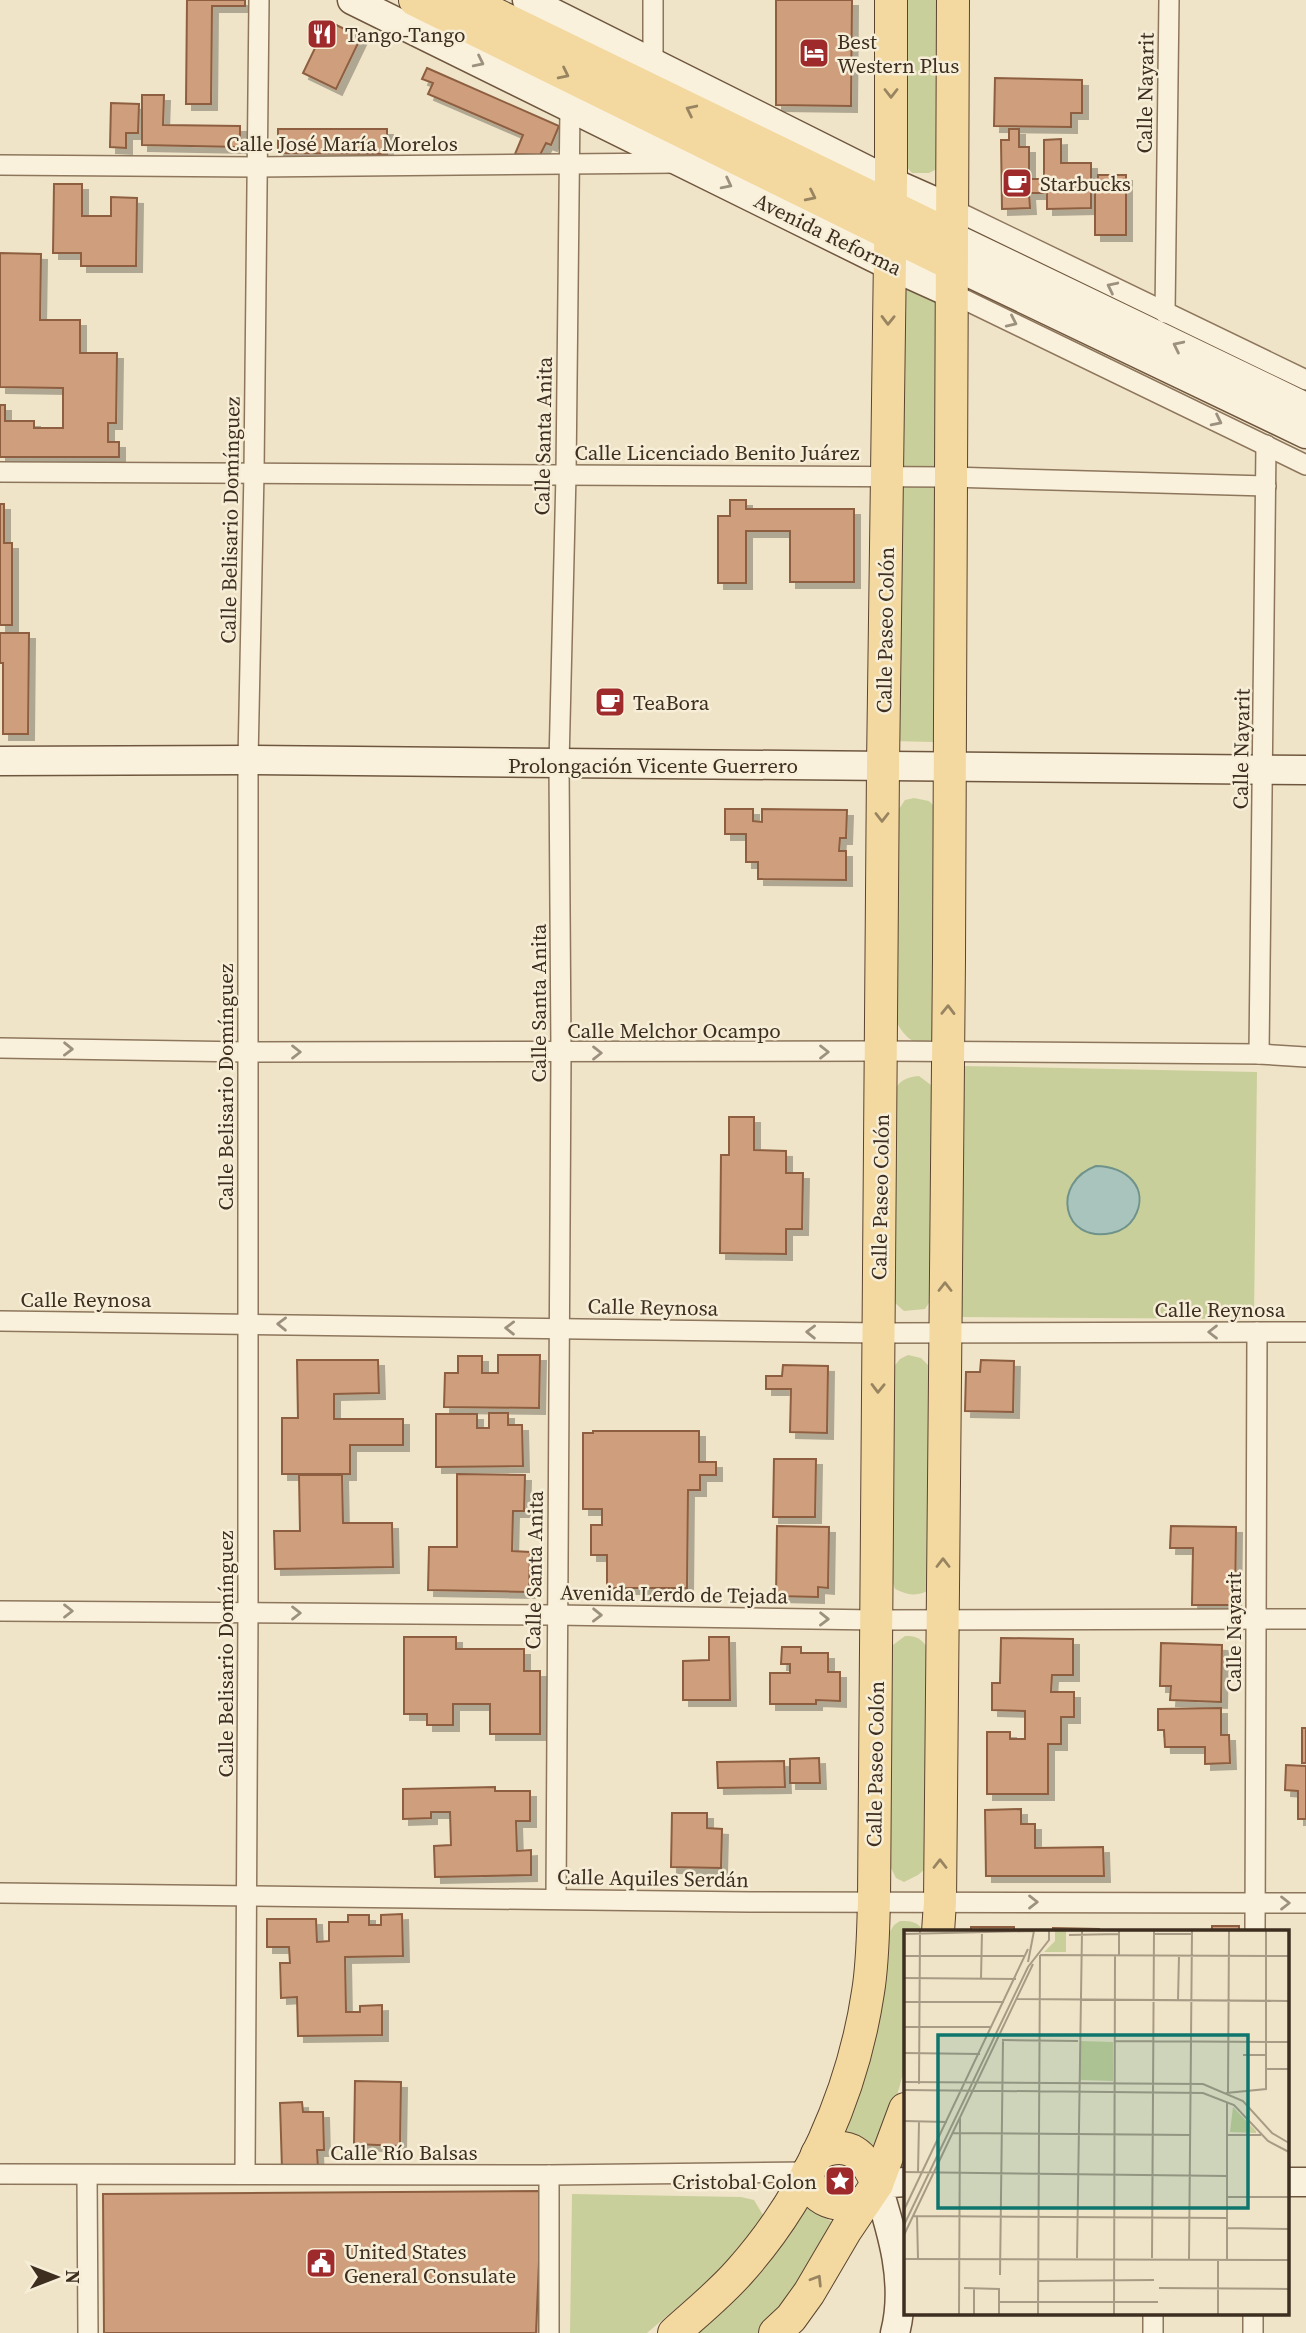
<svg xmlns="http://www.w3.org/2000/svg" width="1306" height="2333" font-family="'Source Serif 4',serif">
<defs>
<filter id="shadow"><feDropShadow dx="6" dy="6" stdDeviation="0" flood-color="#0004"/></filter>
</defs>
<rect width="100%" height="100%" fill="#f0e4c8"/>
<g fill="#c9cf9b">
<path d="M903 0H944L937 169 929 173H912L904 164Z"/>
<path d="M892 282 939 302 933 742 892 741Z"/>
<path d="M914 798 929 801 934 806 936 1036C918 1053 903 1036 895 1019L897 812 905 800Z"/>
<path d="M963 1066 1257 1072 1254 1319 958 1317Z"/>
<path d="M919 1076 931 1085 934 1094 932 1298 925 1309 904 1311 895 1303 891 1294 893 1093C899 1081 905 1077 919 1076Z"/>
<path d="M908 1355 921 1358 931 1368 932 1588C919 1597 909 1596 895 1589L891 1577 892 1369 900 1359Z"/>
<path d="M905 1636C918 1635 923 1640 930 1652L926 1868 918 1875 904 1882 896 1878 888 1862 890 1652 893 1645Z"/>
<path d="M900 1921C910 1921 919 1921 923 1932H905V2067L892 2113 873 2159 839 2138 888 1935 894 1925Z"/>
<path d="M572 2194 741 2197 754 2200 766 2220 713 2277 647 2333H570Z"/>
<path d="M805 2206 846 2230 774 2333H677Z"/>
</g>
<path fill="#a9c4bc" stroke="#6f938a" stroke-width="2" d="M1096 1166C1126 1166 1151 1188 1134 1218 1129 1226 1121 1231 1112 1233 1061 1244 1051 1182 1096 1166Z"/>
<g fill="#cf9f7d" stroke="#8d5f41" stroke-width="2" filter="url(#shadow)">
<path d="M187 0H245V6H212L211 104H186Z"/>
<path d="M776 0H852L851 106 776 105Z"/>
<path d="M328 21 361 37 336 89 303 73Z"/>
<path d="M427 68 559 126 551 145 546 143 540 155 515 154 523 135 428 94 433 83 422 79Z"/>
<path d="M995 78 1082 80V113H1071V127L994 126Z"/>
<path d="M142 95H164L163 125 240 126V147L142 145Z"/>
<path d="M111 103 139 104 138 133H126V148L110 147Z"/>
<path d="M278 129H387V154L278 153Z"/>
<path d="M1009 129H1019V147H1029V179H1044V140L1061 139V163H1091V208L1047 209V193H1029L1030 208 1002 209 1001 140H1009Z"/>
<path d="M1098 175H1126V235H1095V182H1098Z"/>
<path d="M54 184H82V216H111V197L137 198 136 266H81V253H53Z"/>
<path d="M0 253 41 254 40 320H80V353H117L116 423H108V442H119V457H0V405H5V421H34V428H63V388L0 387Z"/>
<path d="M730 500H746V509H854V582H790V531H746V583H718V516H730Z"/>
<path d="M0 504H4V543H12V625H0Z"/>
<path d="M0 633H29L28 734H3V663H0Z"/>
<path d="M725 809H753V821L762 822V809L847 810 846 838H840L839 851H846V880L758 879V862H746V834H725Z"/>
<path d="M729 1117H754V1150L786 1151V1173H803L802 1229H786V1254L720 1253 721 1155H729Z"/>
<path d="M498 1355H540L539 1408 444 1407 445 1373H458V1356H482V1373H498Z"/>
<path d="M297 1360H378L379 1393 334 1394V1419H403V1445H350V1474H282V1418H298Z"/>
<path d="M981 1360 1014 1361 1013 1412 965 1411 966 1372H980Z"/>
<path d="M783 1365 828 1366 827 1433 790 1432 791 1389H766V1376H782Z"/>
<path d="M489 1413H508V1425H522L523 1466 436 1467V1414H477V1428H489Z"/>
<path d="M593 1431H699V1462H716V1475H700V1490H688L687 1588H607V1555H591V1525H602V1509H583V1433H593Z"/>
<path d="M774 1459H816L815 1517H773Z"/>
<path d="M457 1474 525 1475 524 1511H513L512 1551 530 1552 529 1592 428 1590 429 1547H457Z"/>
<path d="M299 1475H342L343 1523H392L393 1567 275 1569 274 1531H300Z"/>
<path d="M777 1526 829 1527 828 1588 818 1587V1597L776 1596Z"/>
<path d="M1171 1526 1236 1527 1235 1605H1192L1193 1548H1170Z"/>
<path d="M404 1637H456V1649H524V1671H540V1734H490V1704H453V1725H427V1714H404Z"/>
<path d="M709 1637H729L730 1700H683V1661L709 1660Z"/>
<path d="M1001 1638 1073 1639V1675H1052L1051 1692H1074V1717H1061V1744H1048V1794H987V1732H1010V1739H1025V1711L992 1710V1683H1000Z"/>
<path d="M1161 1643 1222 1645 1221 1702 1170 1700 1171 1686H1160Z"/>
<path d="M782 1647H801V1653H828V1672H840V1701L816 1700V1704H770V1673H790V1664H781Z"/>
<path d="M1221 1708V1735H1229L1230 1763 1205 1764V1747H1165L1164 1730H1158V1709Z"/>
<rect x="1302" y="1728" width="4" height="35"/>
<path d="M819 1758 820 1783H790V1759Z"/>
<path d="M784 1761 785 1787 718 1788 717 1762Z"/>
<path d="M1286 1765 1306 1766V1819H1298V1791L1285 1790Z"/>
<path d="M495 1787V1791H530V1821H516L517 1851 531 1850V1875L435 1877 434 1846 451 1845 450 1812H431V1818L403 1819V1789Z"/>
<path d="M1021 1809V1824H1035V1848L1103 1847 1104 1876H986L985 1810Z"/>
<path d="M672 1813H707V1828L722 1829 721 1868 671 1867Z"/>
<path d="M402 1914 403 1956 345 1957 346 2012H360V2006L382 2005V2035L298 2036 297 1997 281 1998 280 1963H290L289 1947H267V1919H316L317 1942 329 1941V1922H348V1915H369V1925H381V1915Z"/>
<rect x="1212" y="1926" width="27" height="6"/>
<rect x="971" y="1927" width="43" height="5"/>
<path d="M1053 1928 1099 1929V1932H1053Z"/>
<path d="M355 2081 401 2082 400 2146 354 2144Z"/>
<path d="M302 2102 303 2112H323L324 2150H317L318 2168 282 2169 280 2103Z"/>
<path d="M542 2191 536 2333H104L103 2194Z"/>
</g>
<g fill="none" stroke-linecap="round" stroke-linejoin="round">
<g stroke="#8d765c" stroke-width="22">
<g id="street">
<path d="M653 64V0"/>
<path d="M0 165 256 167 678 163"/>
<path d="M952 209 1306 380"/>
<path d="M951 293 1306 465"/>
<path d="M1165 313 1169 0"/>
<path d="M0 472 950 477 1266 486"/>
<path d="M0 1048 248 1052 882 1051 1259 1054 1306 1057"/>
<path d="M1259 1054 1266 445"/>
<path d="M0 1321 879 1333 1306 1332"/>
<path d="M0 1611 556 1615 876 1620 1306 1619"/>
<path d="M0 1893 749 1902 1306 1903"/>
<path d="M556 1899 561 1053 559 764 566 474 570 107"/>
<path d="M1255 1932 1257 1332"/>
<path d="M0 2174 549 2175 808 2172"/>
<path d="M245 2174 248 1612V760L254 472 259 0"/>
<path d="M87 2175 88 2333"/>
<path d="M549 2175V2333"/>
<path d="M1153 2314V2333"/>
<path d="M1253 2314V2333"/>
</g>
</g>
<g stroke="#6f573f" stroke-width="31">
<g id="secondary">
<path d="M352 0 889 265 951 293"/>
<path d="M527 0 891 182 952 209"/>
<path d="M951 236 1306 407"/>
<path d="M951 264 1306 434"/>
<path d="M0 761 248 760 1306 770"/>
<path d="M1287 2182H1306"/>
<path d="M895 2333C908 2283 892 2232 877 2184L905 2182"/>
</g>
</g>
<g stroke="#5b4430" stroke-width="34">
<g id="primary">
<path d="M415 0 951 264"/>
<path d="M466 0 951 236"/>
<path d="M938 1932 940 1902 949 959 953 0"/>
<path d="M817 2154C849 2138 865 2155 877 2184"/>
<path d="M808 2172C809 2203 840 2208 865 2202"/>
<path d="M674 2333C696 2313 720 2294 740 2271 808 2195 853 2092 868 1992 873 1962 873 1931 874 1901L883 766 891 182V0"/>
<path d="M775 2333 791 2318 809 2293 846 2230 877 2184 905 2109"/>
</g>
</g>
<use href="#street" stroke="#faf1dc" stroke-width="19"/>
<use href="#secondary" stroke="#faf1dc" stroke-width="28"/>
<use href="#primary" stroke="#f3d9a0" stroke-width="32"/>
</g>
<defs><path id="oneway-chevron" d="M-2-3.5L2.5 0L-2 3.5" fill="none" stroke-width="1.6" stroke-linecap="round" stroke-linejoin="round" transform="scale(1.75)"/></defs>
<g stroke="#9c907e">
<use href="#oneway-chevron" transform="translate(479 62) rotate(26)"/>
<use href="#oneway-chevron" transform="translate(727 184) rotate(27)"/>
<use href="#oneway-chevron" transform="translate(1112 287) rotate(-154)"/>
<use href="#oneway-chevron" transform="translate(1012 322) rotate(25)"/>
<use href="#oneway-chevron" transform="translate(1178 346) rotate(-154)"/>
<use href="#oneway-chevron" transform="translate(1217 421) rotate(26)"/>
<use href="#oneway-chevron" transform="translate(68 1049) rotate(1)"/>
<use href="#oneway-chevron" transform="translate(296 1052)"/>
<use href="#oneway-chevron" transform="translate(824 1052)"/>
<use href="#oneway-chevron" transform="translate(597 1053)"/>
<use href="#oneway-chevron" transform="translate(282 1324) rotate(-179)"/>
<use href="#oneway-chevron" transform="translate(510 1328) rotate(-179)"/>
<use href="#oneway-chevron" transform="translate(811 1332) rotate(-179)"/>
<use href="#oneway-chevron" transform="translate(1213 1332) rotate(180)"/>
<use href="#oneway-chevron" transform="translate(68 1611)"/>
<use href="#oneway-chevron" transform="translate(296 1613)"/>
<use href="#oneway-chevron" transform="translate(597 1615) rotate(1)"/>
<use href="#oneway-chevron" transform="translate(824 1619) rotate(1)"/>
<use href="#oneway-chevron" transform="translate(1033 1902)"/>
<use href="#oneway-chevron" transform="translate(1285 1903)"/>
</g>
<g stroke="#988460">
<use href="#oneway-chevron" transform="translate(564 74) rotate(26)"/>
<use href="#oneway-chevron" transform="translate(891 93) rotate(90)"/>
<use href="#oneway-chevron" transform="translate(691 110) rotate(-154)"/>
<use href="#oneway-chevron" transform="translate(811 196) rotate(26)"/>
<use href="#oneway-chevron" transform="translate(888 320) rotate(91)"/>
<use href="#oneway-chevron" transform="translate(882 817) rotate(90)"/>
<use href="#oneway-chevron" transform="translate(948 1010) rotate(-89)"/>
<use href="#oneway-chevron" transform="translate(945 1287) rotate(-90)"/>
<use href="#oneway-chevron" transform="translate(878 1388) rotate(91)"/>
<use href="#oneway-chevron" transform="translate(943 1563) rotate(-90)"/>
<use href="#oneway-chevron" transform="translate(940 1864) rotate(-90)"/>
<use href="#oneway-chevron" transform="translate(817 2280) rotate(-58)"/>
</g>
<defs>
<g id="restaurant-square" transform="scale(1.575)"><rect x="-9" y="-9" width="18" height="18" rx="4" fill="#9e2a2b" stroke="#f7eed8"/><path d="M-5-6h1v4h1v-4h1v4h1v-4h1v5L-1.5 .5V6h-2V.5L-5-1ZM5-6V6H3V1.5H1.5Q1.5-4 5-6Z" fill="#fff"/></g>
<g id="hotel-square" transform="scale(1.575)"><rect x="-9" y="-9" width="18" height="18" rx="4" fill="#9e2a2b" stroke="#f7eed8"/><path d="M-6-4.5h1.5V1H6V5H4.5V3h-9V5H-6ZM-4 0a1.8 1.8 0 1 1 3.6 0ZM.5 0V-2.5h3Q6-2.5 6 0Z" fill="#fff"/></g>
<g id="cafe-square" transform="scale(1.575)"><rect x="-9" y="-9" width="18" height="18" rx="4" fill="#9e2a2b" stroke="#f7eed8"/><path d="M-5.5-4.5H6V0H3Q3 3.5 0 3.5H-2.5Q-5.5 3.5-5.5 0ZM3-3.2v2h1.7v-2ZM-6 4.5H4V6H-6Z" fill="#fff"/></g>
<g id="sight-square" transform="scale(1.575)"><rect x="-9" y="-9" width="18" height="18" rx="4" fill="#9e2a2b" stroke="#f7eed8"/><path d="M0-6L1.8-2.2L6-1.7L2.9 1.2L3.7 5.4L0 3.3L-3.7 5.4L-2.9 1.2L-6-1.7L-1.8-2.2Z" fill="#fff"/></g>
<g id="civic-square" transform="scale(1.575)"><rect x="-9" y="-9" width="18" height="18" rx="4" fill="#9e2a2b" stroke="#f7eed8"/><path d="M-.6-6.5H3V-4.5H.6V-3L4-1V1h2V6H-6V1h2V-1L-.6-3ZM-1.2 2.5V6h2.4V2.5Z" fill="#fff"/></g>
</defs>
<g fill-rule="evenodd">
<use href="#restaurant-square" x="322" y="34"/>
<use href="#hotel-square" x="814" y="53"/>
<use href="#cafe-square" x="1017" y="183"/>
<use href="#cafe-square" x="610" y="702"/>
<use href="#sight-square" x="840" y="2181"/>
<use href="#civic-square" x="321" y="2263"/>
</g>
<g text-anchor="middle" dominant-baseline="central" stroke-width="5" stroke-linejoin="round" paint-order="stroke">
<g font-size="21" fill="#3d2e20" stroke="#f7eed8" text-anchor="start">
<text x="345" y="34">Tango-Tango</text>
<text x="837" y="41">Best<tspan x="837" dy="24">Western Plus</tspan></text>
<text x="1040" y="183">Starbucks</text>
<text x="633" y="702">TeaBora</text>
<text x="817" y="2181" text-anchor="end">Cristobal Colon</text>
<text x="344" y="2251">United States<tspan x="344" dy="24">General Consulate</tspan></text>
</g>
<g font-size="21" fill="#3d2e20" stroke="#f7eed8">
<text transform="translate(1145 93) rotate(-89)">Calle Nayarit</text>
<text x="342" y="143">Calle José María Morelos</text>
<text transform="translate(828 234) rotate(26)">Avenida Reforma</text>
<text transform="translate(543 436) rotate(-89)">Calle Santa Anita</text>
<text x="717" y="452">Calle Licenciado Benito Juárez</text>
<text transform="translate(230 520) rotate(-89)">Calle Belisario Domínguez</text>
<text transform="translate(885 630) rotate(-89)">Calle Paseo Colón</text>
<text transform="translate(1241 749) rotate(-89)">Calle Nayarit</text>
<text x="653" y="765">Prolongación Vicente Guerrero</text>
<text transform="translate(538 1003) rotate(-90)">Calle Santa Anita</text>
<text x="674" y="1030">Calle Melchor Ocampo</text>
<text transform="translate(225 1087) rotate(-90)">Calle Belisario Domínguez</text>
<text transform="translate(880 1197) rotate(-89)">Calle Paseo Colón</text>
<text x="86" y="1299">Calle Reynosa</text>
<text transform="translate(653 1307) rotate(1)">Calle Reynosa</text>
<text x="1220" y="1309">Calle Reynosa</text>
<text transform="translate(534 1570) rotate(-89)">Calle Santa Anita</text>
<text transform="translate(674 1594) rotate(1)">Avenida Lerdo de Tejada</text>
<text transform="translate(1233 1632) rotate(-90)">Calle Nayarit</text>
<text transform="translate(225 1654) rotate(-90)">Calle Belisario Domínguez</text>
<text transform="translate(875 1764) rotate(-89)">Calle Paseo Colón</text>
<text transform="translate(653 1878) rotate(1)">Calle Aquiles Serdán</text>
<text x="404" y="2152">Calle Río Balsas</text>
</g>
</g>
<g transform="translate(904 1930)">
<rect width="385" height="385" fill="#f0e4c8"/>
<path d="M151 1H162V22H140L151 11ZM177 111 209 112V151L176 150ZM329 177 352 201V203L326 202Z" fill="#c9cf9b"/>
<path fill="none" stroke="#a89b85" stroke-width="2" d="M0 4 130 1M250 4H288M165 5 215 4M136 25 385 26M0 26H121M215 26V1M124 32 130 1M0 48 112 49M77 49 78 1M113 69 385 71M274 70 275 26M0 72H100M0 97H88M98 110 174 111M211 111 385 112M0 123 76 124M339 125H362M362 139H385M0 152 299 154 339 171 368 203 385 213M15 154 16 1M0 160 299 163 330 175 364 211 385 222M324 162 325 1M322 163 362 159V1M323 172V329M0 191 43 192M48 203 286 205M323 205H357M0 242 323 246M14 242 15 192M323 267H385M0 280 124 19M9 286 323 288M13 286 14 329M0 295 124 37 145 10V1M323 298 385 299M0 305 129 34M173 328 178 1M248 328 250 1M0 329 385 330M285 329 288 1M96 345 99 110M135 351 250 350M60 358 95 359V384M255 358 385 359M95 372H254M55 384 56 188M70 384V358M134 384 136 25M210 384 211 26M314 384V329"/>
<path fill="#0f766e" fill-opacity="0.15" stroke="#0f766e" stroke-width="3.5" d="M34 105H344V278H34Z"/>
<rect width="385" height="385" fill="none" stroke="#3d2e20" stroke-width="3.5"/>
</g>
<g transform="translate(56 2277) rotate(90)" stroke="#f7eed8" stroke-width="5" paint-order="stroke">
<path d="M0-5L12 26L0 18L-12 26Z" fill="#3d2e20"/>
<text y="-10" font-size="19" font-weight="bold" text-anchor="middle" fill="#3d2e20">N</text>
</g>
</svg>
